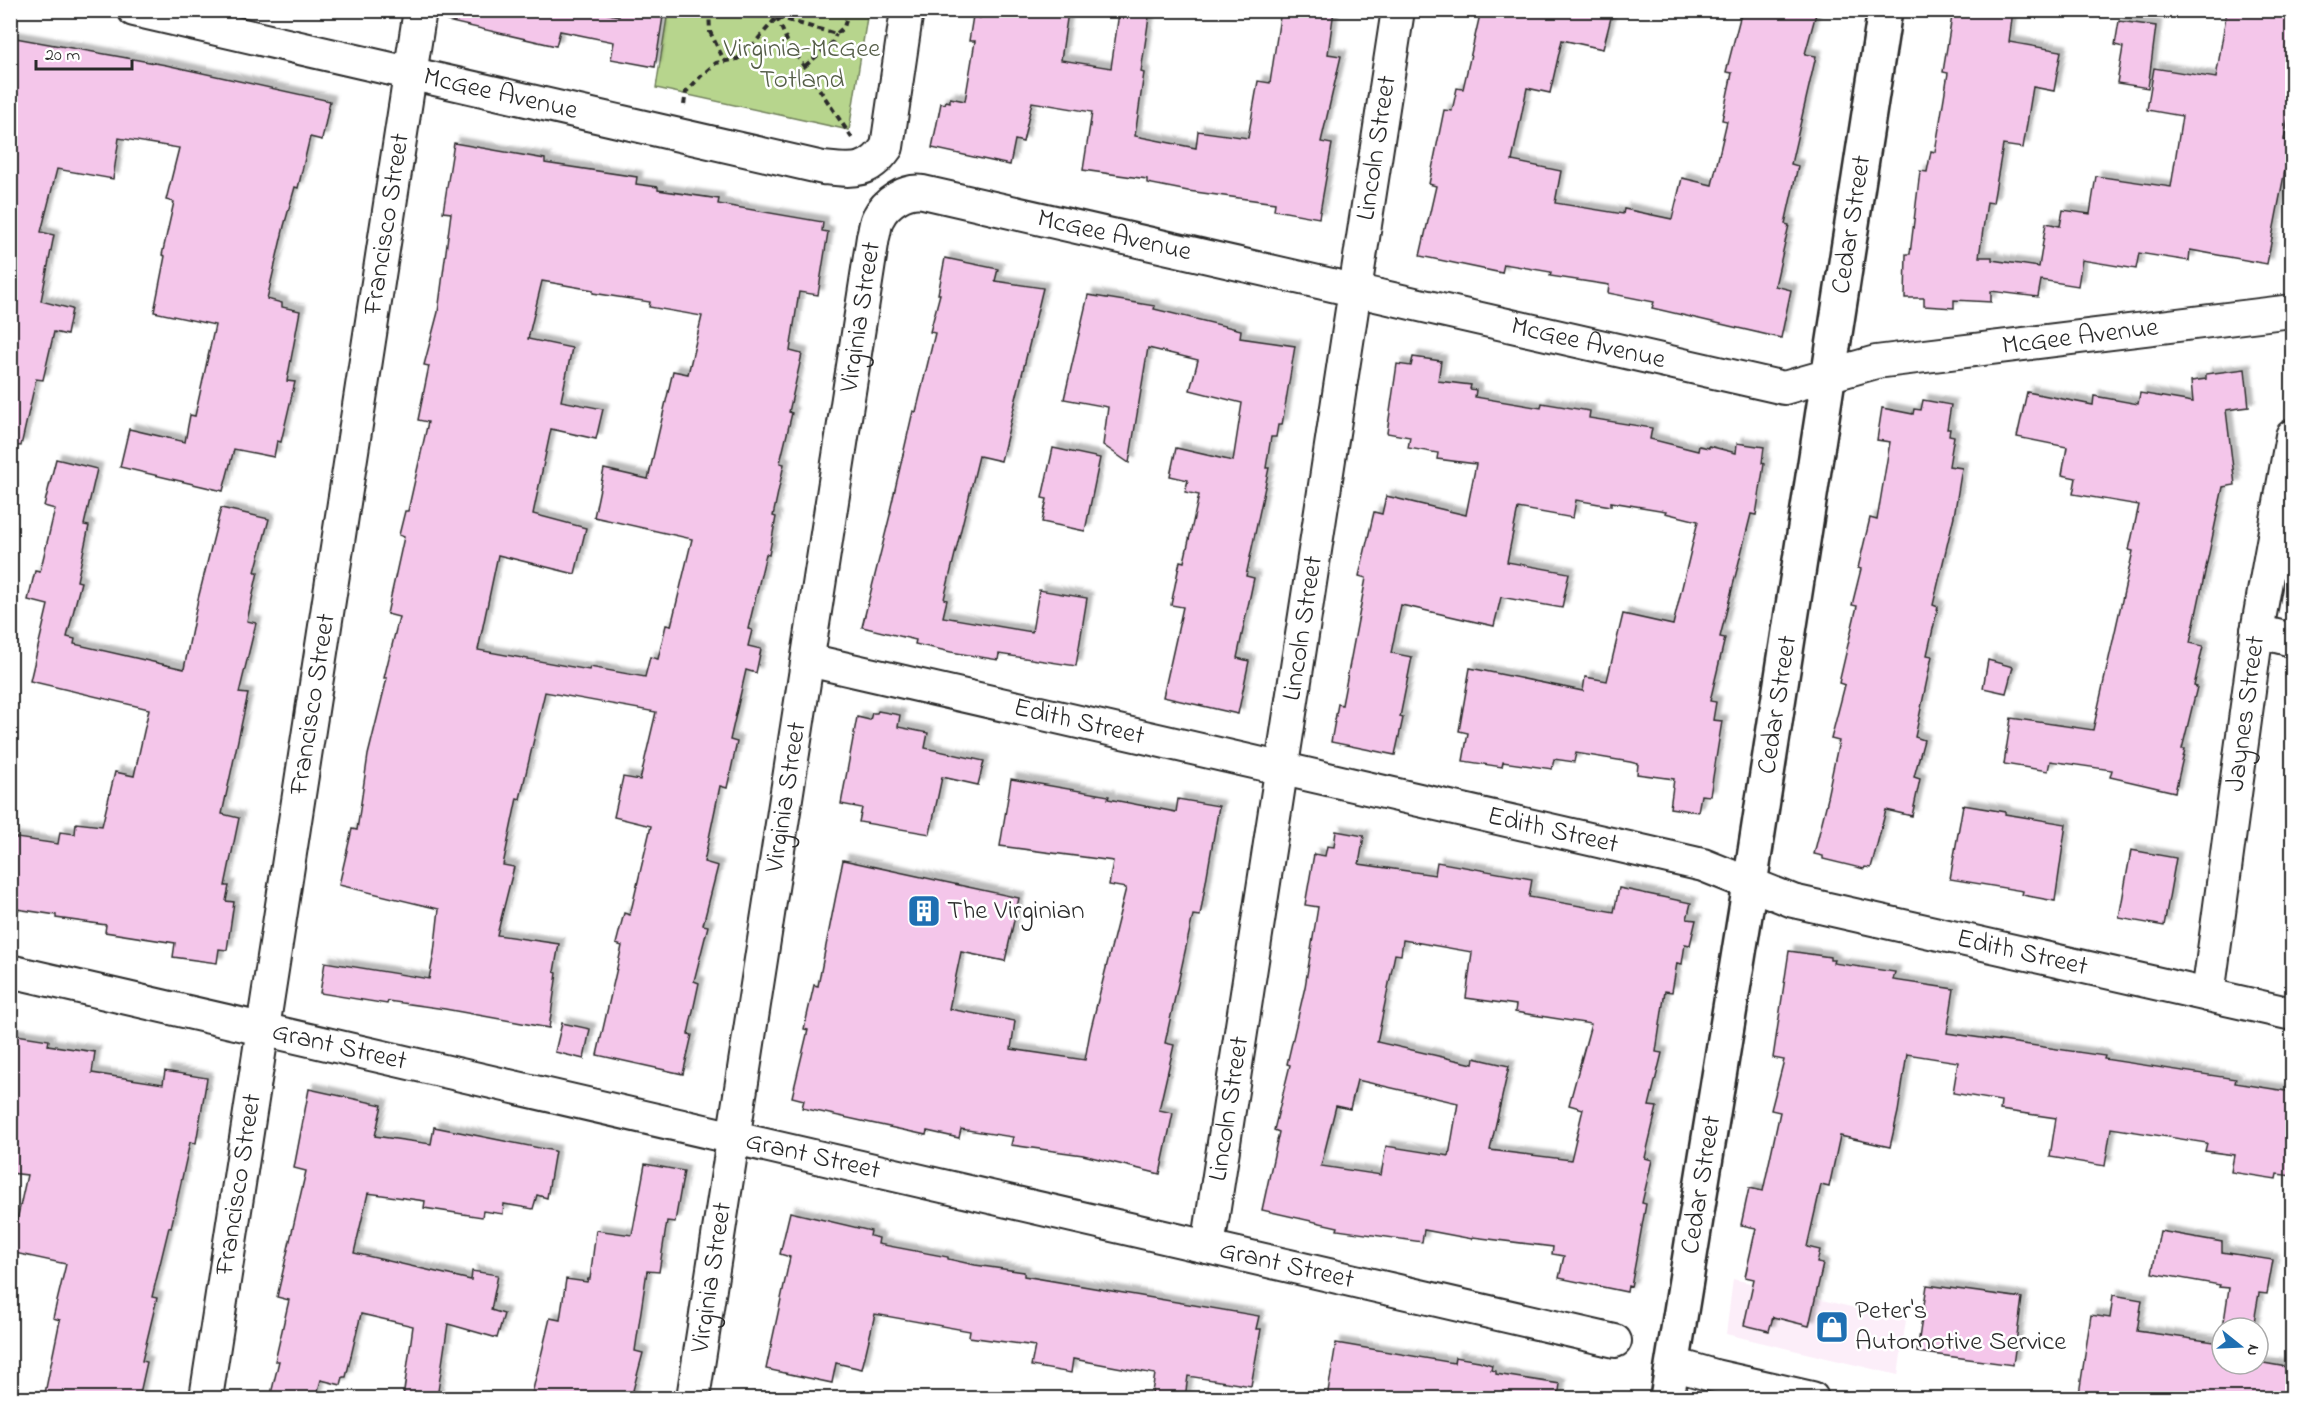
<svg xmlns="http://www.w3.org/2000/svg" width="2303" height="1409" font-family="'Indie Flower',sans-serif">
<defs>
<filter id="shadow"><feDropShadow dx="5.5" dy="-5.5" stdDeviation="1.5" flood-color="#0004"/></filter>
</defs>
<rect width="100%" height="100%" fill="#fff"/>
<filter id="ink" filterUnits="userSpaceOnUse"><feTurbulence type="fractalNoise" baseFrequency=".0167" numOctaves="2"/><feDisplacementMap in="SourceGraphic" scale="12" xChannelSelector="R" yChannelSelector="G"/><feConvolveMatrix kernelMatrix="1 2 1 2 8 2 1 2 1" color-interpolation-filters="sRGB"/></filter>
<g filter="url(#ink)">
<path fill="#fceef9" d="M1733 1279 1906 1320 1898 1375 1726 1334Z"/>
<path fill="#b7d58d" stroke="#71805c" stroke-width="1.5" d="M668 11H868L849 130 656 88Z"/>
<g fill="#f4c6ea" stroke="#2b2b2b" stroke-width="1.5" fill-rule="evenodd" filter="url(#shadow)">
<path d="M449 10H599V12L619 16 620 10H664L655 67 611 59 614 42 560 31 556 46 447 21Z"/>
<path d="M981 10 1068 12 1061 60 1111 68 1119 13 1149 17 1141 72 1144 73 1135 136 1196 148 1198 131 1248 138 1258 81 1270 83 1281 10H1334L1328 54 1341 56 1321 142 1332 144 1319 218 1274 210 1275 203 1188 191 1147 183V179L1083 170 1092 112 1032 102 1023 142 1015 140 1010 165 932 148 941 103 945 104 946 101 950 102V98L965 101 975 41H969L973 16 980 18Z"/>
<path d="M1481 10H1613L1603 49 1562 40 1550 93 1527 88 1512 161 1561 171 1555 203 1623 214 1624 209 1672 219 1682 178 1712 185 1727 121 1722 120 1732 73 1726 72 1742 10H1817L1805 54 1816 56 1791 164 1798 166 1785 224 1789 225 1775 286 1791 290 1781 338 1652 308 1654 302 1608 293 1609 285 1550 276 1551 272 1504 264 1502 273 1420 256 1436 186 1429 184 1444 110 1452 111 1457 88 1463 89Z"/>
<path d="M1953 10H2013L2009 42 2061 51 2054 91 2033 87 2023 148 2003 145 1993 203 1987 202 1979 257H1992V260L2039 267 2046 223 2060 226 2063 210 2090 214 2096 176 2171 187 2182 116 2147 110 2154 68 2216 78 2227 10H2292V52L2286 90 2292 91V94L2284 140 2292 141V157L2290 171 2285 170 2267 264 2190 250 2189 261 2139 253 2136 269 2082 260 2078 286 2041 280 2038 297 1991 291V302L1954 300V308L1924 306V298H1905L1906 254H1910L1920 171 1927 172 1931 151 1935 152 1948 73 1943 72Z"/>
<path d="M2119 21 2156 26 2148 88 2117 83 2123 47 2115 45Z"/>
<path d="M10 37 166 65 330 101 322 140 310 137 298 188 295 187 284 226 267 299 282 303V307L300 311 287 381 295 382 281 442 277 441 274 457 234 449 223 491 120 467 129 429 185 442 190 415 195 416 215 325 154 312 165 256 162 255 174 202 166 200 179 148 119 138 113 179 57 169 41 232 54 235 41 301 72 309 67 335 54 332 43 380 36 379 21 446 10 445Z"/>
<path d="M454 143 545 159V163L637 177 636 184 658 187V190L719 199 718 204 823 222 822 231 828 232 818 295 799 292 790 351 802 354 789 412 792 413 780 463 784 464 773 516 776 517 769 555 766 554 748 629 752 630 748 646 761 649 756 673 746 670 730 740 737 742 727 788 720 786 704 862 718 866 703 925 708 926 694 981 699 983 688 1034 692 1035 683 1074 597 1055 622 946 616 944 624 913 630 915 651 826 614 817 623 777 640 780 656 712 545 692 520 799 517 798 503 865 514 867 497 935 559 944 554 972 557 973 549 1028 445 1009 388 1001 387 1004 320 993 325 962 429 979 434 953 439 909 339 885 352 829 357 830 368 755 387 678H384L399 617 387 614 404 537 399 535 405 511H408L428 422 418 420 429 366 424 365 438 312 451 213 443 212ZM542 281 593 290V293L650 302 649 307 702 316 688 374 673 371 648 479 604 469 594 517 692 539 671 626 666 625 658 659 650 657 645 677 590 667 589 670 478 650 498 555 575 574 586 528 533 514 551 429 596 439 603 409 561 401 572 348 528 339Z"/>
<path d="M945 258 998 269 995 281 1043 288 1001 461 979 456 944 599 947 600 943 617 1032 632 1039 590 1087 598 1076 666 999 654 998 660 951 652 915 644 916 640 862 627 891 511H890L913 411 916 412 935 333 930 332 940 294H938Z"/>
<path d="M1088 295 1155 306 1154 309 1241 330 1240 338 1295 346 1282 425H1278L1276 437H1271L1266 468H1269L1246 576 1254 578 1237 658 1249 661 1238 714 1163 697 1183 607 1171 605 1180 561 1184 562 1199 495 1185 492 1188 480 1170 476 1176 448 1233 461 1242 403 1190 390 1198 360 1148 348 1129 463 1103 445 1108 407 1064 399Z"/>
<path d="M1413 357 1441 361 1438 381 1471 385 1470 389 1476 390 1475 397 1541 408 1542 403 1590 411 1589 418 1652 428 1650 439 1698 451 1699 446 1709 448V446L1736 453 1737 443 1764 447 1762 463 1764 464 1756 515 1751 514 1720 637 1725 638 1710 701 1716 702 1713 720 1722 721 1710 796 1701 795 1698 812 1670 808 1674 779 1637 774 1638 764 1630 762 1576 753 1574 762 1554 759 1552 769 1503 762 1502 767 1463 761 1468 733 1459 731 1470 668 1583 691 1585 677 1607 681 1623 614 1673 625 1698 521 1665 513 1666 511 1611 502V506L1576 500 1573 518 1518 508 1507 562 1569 573 1562 608 1501 597 1494 626 1401 605 1391 653 1412 657 1400 717 1403 718 1395 755 1331 742 1338 704 1342 705 1366 578 1359 576 1374 512 1382 514 1386 496 1466 515 1476 464 1437 459 1438 453 1408 448 1410 437 1387 433 1397 364 1411 366Z"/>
<path d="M2245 369 2249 407 2226 410 2235 485 2223 487 2190 643 2203 646 2194 686 2197 687 2182 749H2185L2175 792 2110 777 2112 770 2050 761 2048 771 2004 764 2011 718 2093 730 2133 551 2129 550 2139 505 2073 494 2076 478 2062 475 2067 447 2017 437 2027 392 2093 405 2094 396 2138 404 2140 393 2193 402 2191 381 2206 379V374Z"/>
<path d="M1923 400 1951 405 1947 429H1950L1949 435 1954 436 1949 466 1962 468 1954 516 1933 605 1938 607 1927 655 1932 656 1915 737 1924 740 1914 777 1920 779 1912 816 1886 810 1871 868 1865 867 1864 869 1823 859V856L1814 854 1828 798 1827 797 1839 741 1831 739 1845 685 1839 683 1857 606 1852 605 1861 569 1858 568 1870 518 1877 520 1890 442 1877 440 1882 408 1913 414 1914 409 1921 410Z"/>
<path d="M1053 448 1100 458 1085 531 1042 522 1047 499 1042 498Z"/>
<path d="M56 459 97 469 84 525 89 526 77 581 81 582 67 637 75 639 74 644 184 669 198 599 221 508 269 519 255 572H258L247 621 256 623 239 693 248 694 222 814 239 818 225 886H229L226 901 234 902 227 950 219 949 217 963 173 957 175 943 105 932 106 925 56 918V915L10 908V837L58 844 60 832 75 834 76 823 102 826 115 772 134 776 149 709 30 681 48 605 28 600 35 571 40 572 55 509 44 506Z"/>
<path d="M1988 660 2013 667 2006 693 1983 688Z"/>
<path d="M878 711 900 715 898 727 928 733 925 748 984 761 978 785 942 777 930 834 859 822 862 808 841 804 857 717 870 720 872 713H877Z"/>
<path d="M1011 779 1109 796 1108 799 1176 812 1178 799 1219 806 1200 916 1193 915 1165 1043 1174 1045 1159 1110 1173 1113 1160 1174 1083 1155 1011 1145 1013 1137 961 1129 959 1138 927 1131 926 1135 802 1108 804 1100 792 1097 808 1030 804 1029 814 985 818 986 843 860 1019 898 1005 961 961 952 949 1009 1015 1021 1011 1049 1085 1060 1090 1032 1126 888 1109 885 1113 861 1000 846Z"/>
<path d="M1963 805 2005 812V814L2066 824 2055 901 2022 895 2023 891 1950 879Z"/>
<path d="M1336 831 1364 836 1359 864 1435 875 1437 862 1532 879 1529 897 1614 912 1619 888 1691 903 1687 919 1696 920 1690 945 1685 944 1682 964 1677 963 1672 992 1665 991 1656 1052 1662 1053 1649 1106 1657 1107 1645 1158 1652 1160 1642 1203 1646 1204 1631 1287 1628 1286 1627 1292 1559 1278 1564 1256 1552 1254 1553 1247 1473 1237 1472 1239 1424 1230 1422 1242 1337 1230 1338 1227 1262 1210 1279 1132 1274 1130 1290 1065 1287 1064 1305 987 1318 907 1305 905 1314 854 1325 856 1327 846 1334 847ZM1403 940 1472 952 1466 998 1516 1005 1515 1012 1591 1024 1569 1105 1583 1109 1571 1160 1490 1150 1509 1066 1474 1058 1473 1064 1377 1042 1395 954 1401 955ZM1357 1080 1458 1103 1449 1156 1386 1146 1381 1175 1321 1166 1336 1106 1350 1109Z"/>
<path d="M2131 850 2176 858 2164 926 2119 918Z"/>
<path d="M1789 951 1830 957V960H1834L1833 963 1895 972 1893 980 1954 989 1947 1033 2105 1056 2104 1059 2236 1079 2235 1083 2292 1092V1176L2277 1174 2276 1179 2231 1172 2234 1155 2205 1151 2207 1143 2111 1128 2105 1166 2050 1157 2056 1118 2000 1110 2001 1101 1953 1093 1958 1062 1907 1054 1898 1112 1890 1147 1840 1136 1829 1187 1821 1185 1807 1247 1820 1250 1817 1263 1823 1264 1809 1326 1773 1317 1769 1331 1744 1325 1754 1279 1745 1277 1756 1228 1741 1225 1749 1188 1763 1191 1780 1112 1771 1110 1784 1060 1773 1058Z"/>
<path d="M562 1023 590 1029 584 1059 555 1052Z"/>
<path d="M10 1034 49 1040 48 1045 95 1052 92 1073 163 1084 165 1071 207 1078 196 1143 190 1142 171 1228 169 1227 152 1297 157 1298 142 1361 147 1362 139 1398H44L60 1320 53 1318 66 1264 10 1252 27 1175 10 1173Z"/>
<path d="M309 1089 382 1105 375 1136 431 1144 434 1127 555 1151 547 1198 537 1195 533 1209 504 1204 503 1214 483 1211 482 1217 424 1208 425 1201 368 1193 354 1253 471 1280 472 1271 498 1275 491 1310 504 1314 497 1338 448 1324 437 1398H403L413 1326 361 1314 346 1377H343L341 1385 321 1380 316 1398H270L279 1361H275L289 1300 277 1297 306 1171 294 1168Z"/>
<path d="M645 1164 684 1171 675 1222 667 1221 659 1272 647 1271 635 1351 643 1353 631 1398H531L550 1318 560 1320 566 1279 587 1282 588 1279H590L596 1230 632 1235Z"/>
<path d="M790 1212 871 1231 870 1236 879 1238 878 1244 948 1257V1259L975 1265 1024 1272V1276L1259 1316 1256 1329H1261L1251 1386 1188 1376 1185 1398H1151L1155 1374 1073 1359 1071 1373 1031 1366 1035 1346 969 1337 970 1331 875 1314 862 1369 836 1363 832 1383 766 1369 790 1257 780 1254Z"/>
<path d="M2160 1231 2222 1242V1252L2273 1260 2267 1294 2259 1293 2253 1328H2223L2229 1288 2219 1287 2220 1285 2152 1273Z"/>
<path d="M1927 1285 2022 1298 2013 1365 1917 1352Z"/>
<path d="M2113 1295 2142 1300 2137 1331 2221 1343 2222 1335V1364L2258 1362 2292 1368V1398H2108L2079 1394 2091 1315 2110 1318Z"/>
<path d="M1336 1343 1454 1363 1455 1357 1479 1361 1492 1365 1491 1370 1496 1371V1374L1560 1384 1558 1398H1327Z"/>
</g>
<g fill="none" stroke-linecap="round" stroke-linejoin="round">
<g stroke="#2b2b2b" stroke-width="36">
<g id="street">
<path id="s1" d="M134 10 823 168C853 171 868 174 887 147L907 10"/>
<path d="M2257 631 2292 640"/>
<path id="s2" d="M808 660 1703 865 1793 901 2292 1014"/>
<path id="s3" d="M10 971 1615 1341"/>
<path id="s4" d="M2208 995 2257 631 2292 436"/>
<path id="s5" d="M1208 1247 1398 10"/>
<path d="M1673 1364 1715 1376 1812 1398"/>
<path id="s6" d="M206 1398 420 10"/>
<path id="s7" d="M693 1398 873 237C875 231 875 223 878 218 886 202 906 189 923 192L1784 388 1876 362 2292 311"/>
</g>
</g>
<g stroke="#2b2b2b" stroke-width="38">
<g id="secondary">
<path id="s8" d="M1667 1398 1750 884 1885 10"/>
</g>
</g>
<g stroke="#2b2b2b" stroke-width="4" stroke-dasharray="6 4.5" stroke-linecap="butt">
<path d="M709 10 710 32 724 60"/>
<path d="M777 17 787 41 852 138"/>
<path d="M777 17 836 34 844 27 849 10"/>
<path d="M805 66 832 43 836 34"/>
<path d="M684 105 686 92 702 75 716 63 737 59 746 53 777 17 779 10"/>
</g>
<use href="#street" stroke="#fff" stroke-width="32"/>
<use href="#secondary" stroke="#fff" stroke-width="33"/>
</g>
</g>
<defs>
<g id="building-square" transform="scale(1.725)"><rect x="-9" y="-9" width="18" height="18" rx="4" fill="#1f6fb2" stroke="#fff"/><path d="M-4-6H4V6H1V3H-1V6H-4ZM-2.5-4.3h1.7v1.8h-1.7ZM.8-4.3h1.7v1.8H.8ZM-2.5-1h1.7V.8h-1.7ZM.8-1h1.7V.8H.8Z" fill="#fff"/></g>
<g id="shop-square" transform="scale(1.725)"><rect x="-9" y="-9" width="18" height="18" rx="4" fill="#1f6fb2" stroke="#fff"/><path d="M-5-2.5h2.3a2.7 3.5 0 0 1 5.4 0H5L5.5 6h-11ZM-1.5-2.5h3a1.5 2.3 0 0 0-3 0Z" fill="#fff"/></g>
</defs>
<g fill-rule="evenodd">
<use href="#building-square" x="924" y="911"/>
<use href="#shop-square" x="1832" y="1327"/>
</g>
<g text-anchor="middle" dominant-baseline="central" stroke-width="5" stroke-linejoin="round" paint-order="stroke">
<g font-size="27" fill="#555e48" stroke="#fff">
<text x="802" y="49">Virginia-McGee<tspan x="802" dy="31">Totland</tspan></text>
</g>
<g font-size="27" fill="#2b2b2b" stroke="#fff">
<text stroke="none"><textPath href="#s1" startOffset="376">McGee Avenue</textPath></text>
<text stroke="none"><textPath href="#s5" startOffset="1112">Lincoln Street</textPath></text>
<text stroke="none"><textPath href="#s6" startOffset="1188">Francisco Street</textPath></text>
<text stroke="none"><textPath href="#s8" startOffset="1188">Cedar Street</textPath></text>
<text stroke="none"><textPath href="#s7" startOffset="1446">McGee Avenue</textPath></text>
<text stroke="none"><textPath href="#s7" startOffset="1094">Virginia Street</textPath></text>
<text stroke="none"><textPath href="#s7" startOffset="2434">McGee Avenue</textPath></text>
<text stroke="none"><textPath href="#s7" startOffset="1932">McGee Avenue</textPath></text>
<text stroke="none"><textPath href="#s5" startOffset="626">Lincoln Street</textPath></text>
<text stroke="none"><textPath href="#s6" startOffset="702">Francisco Street</textPath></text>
<text stroke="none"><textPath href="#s8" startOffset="702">Cedar Street</textPath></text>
<text stroke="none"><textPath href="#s4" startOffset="284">Jaynes Street</textPath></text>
<text stroke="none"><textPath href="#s2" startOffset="278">Edith Street</textPath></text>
<text stroke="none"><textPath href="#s7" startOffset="608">Virginia Street</textPath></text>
<text stroke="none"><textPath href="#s2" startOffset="764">Edith Street</textPath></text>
<text stroke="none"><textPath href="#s2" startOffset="1250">Edith Street</textPath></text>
<text stroke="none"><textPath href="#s3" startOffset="338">Grant Street</textPath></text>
<text stroke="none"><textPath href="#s5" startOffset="140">Lincoln Street</textPath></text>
<text stroke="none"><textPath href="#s3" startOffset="824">Grant Street</textPath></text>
<text stroke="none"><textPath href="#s6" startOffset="216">Francisco Street</textPath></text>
<text stroke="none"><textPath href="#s8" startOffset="216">Cedar Street</textPath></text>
<text stroke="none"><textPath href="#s3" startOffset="1310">Grant Street</textPath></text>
<text stroke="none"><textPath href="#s7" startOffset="122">Virginia Street</textPath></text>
</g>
<g font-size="27" fill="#2b2b2b" stroke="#fff" text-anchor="start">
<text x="947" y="911">The Virginian</text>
<text x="1855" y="1311">Peter's<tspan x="1855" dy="31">Automotive Service</tspan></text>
</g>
</g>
<rect width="2303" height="1409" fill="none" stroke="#fff" stroke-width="36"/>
<rect x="18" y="18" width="2267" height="1373" fill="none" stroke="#2b2b2b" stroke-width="2" filter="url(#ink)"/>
<g transform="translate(2240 1346) rotate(108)"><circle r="28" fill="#ffffff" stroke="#aaaaaa" stroke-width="1.5"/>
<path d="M0-4.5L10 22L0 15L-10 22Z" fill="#1f6fb2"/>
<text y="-9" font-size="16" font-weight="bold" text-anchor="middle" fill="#2b2b2b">N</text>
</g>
<path d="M36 60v9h96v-9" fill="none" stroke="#2b2b2b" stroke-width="3"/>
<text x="45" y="60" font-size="18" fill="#2b2b2b" stroke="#ffffff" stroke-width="4.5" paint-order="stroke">20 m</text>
</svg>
